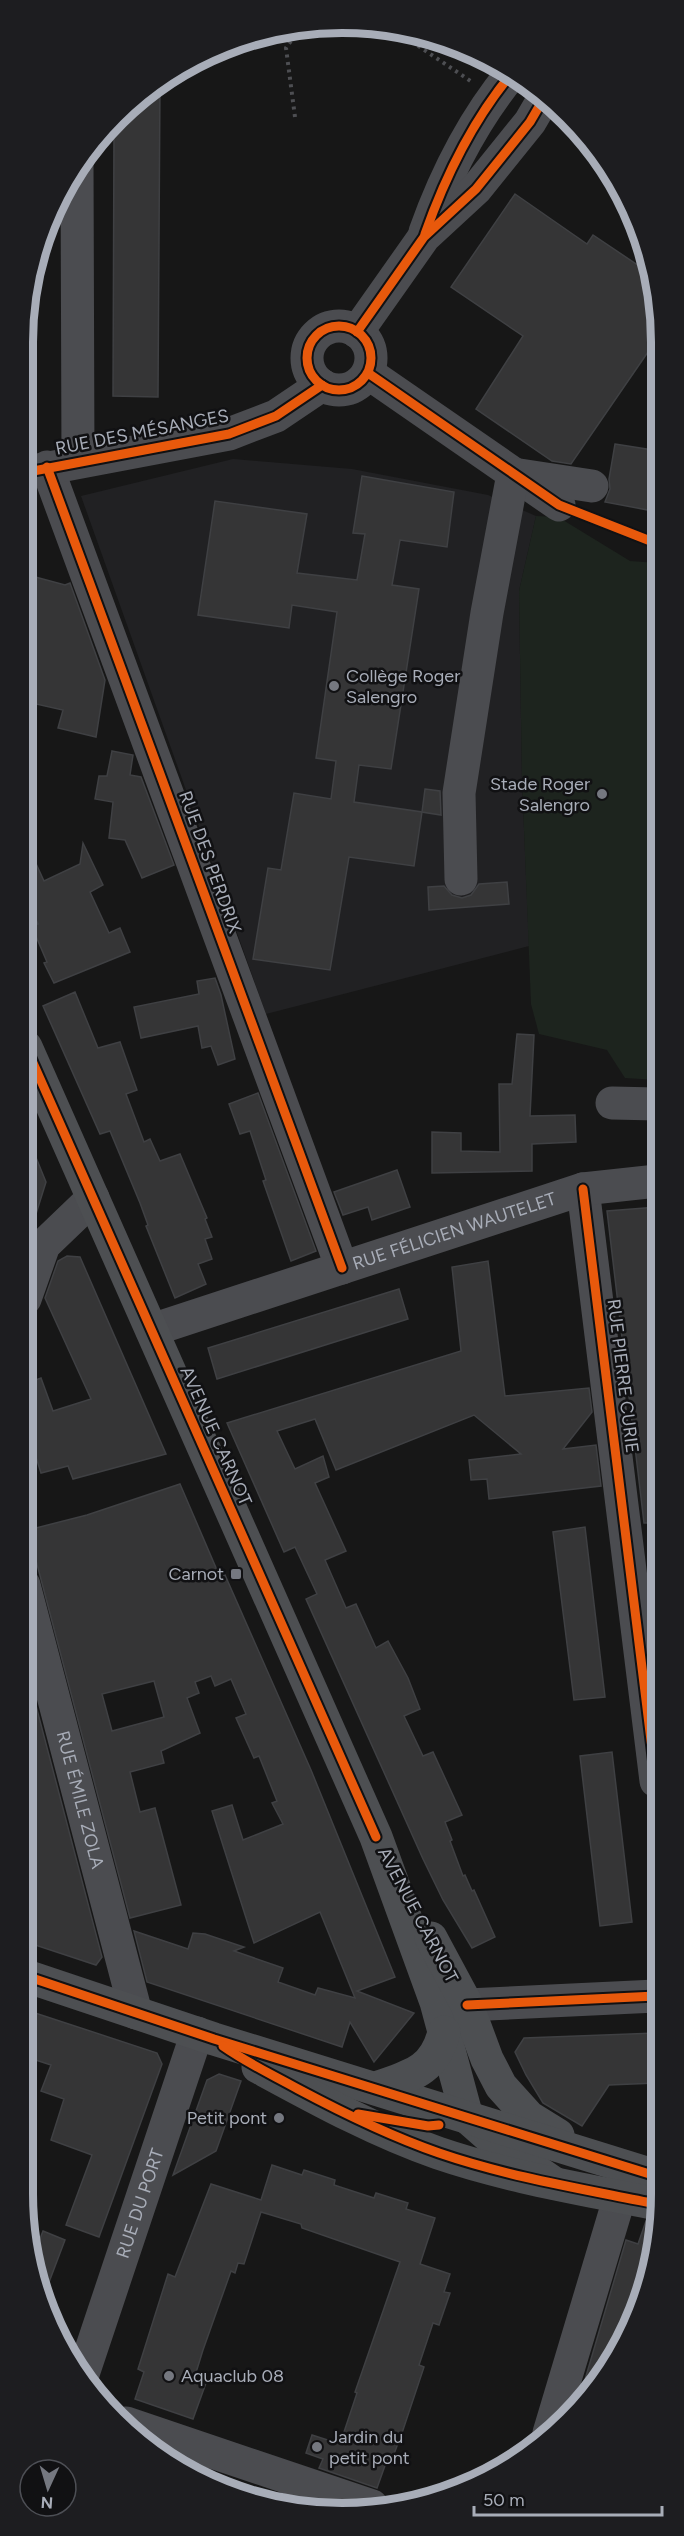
<svg xmlns="http://www.w3.org/2000/svg" width="684" height="2536" font-family="Figtree,sans-serif">
<rect width="100%" height="100%" fill="#171717"/>
<path fill="#212123" d="M233 459 352 469 488 495 536 516 519 591 522 781 529 946 266 1014 81 496Z"/>
<path fill="#1d241e" d="M536 516 558 517 630 561 658 563 657 1080 625 1078 607 1050 539 1034 531 1004 522 781 519 591Z"/>
<g fill="#353536" stroke="#3f4043" stroke-width="1.5" fill-rule="evenodd">
<path d="M160 81 158 397 113 396 114 127Z"/>
<path d="M515 194 587 244 593 235 651 274 659 301V336L571 464 552 461 476 409 523 336 451 287Z"/>
<path d="M615 444 659 451 658 480 653 511 605 502 610 489 609 479Z"/>
<path d="M362 476 454 492 447 547 400 540 392 585 419 589 391 769 359 765 354 802 422 812 414 866 349 857 330 970 253 959 268 868 281 870 294 793 331 799 336 761 316 758 337 612 292 605 289 628 198 615 215 501 307 514 297 573 357 580 365 534 353 533Z"/>
<path d="M28 575 65 585 70 583 105 680 96 737 58 728 63 710 27 702Z"/>
<path d="M112 751 133 755 130 775 141 777 174 865 142 878 125 840 109 838 113 802 95 799 99 776H107Z"/>
<path d="M425 789 440 791 441 815 422 812Z"/>
<path d="M83 843 103 885 90 892 109 933 120 928 130 952 54 983 44 963 47 962 32 927 38 924 27 899V844L44 881 80 864Z"/>
<path d="M507 882 509 904 429 910 428 887 444 886 452 895 462 898 471 895 479 884Z"/>
<path d="M215 978 221 995 235 1059 218 1065 211 1046 202 1048 198 1026 141 1038 134 1007 199 994 197 981Z"/>
<path d="M75 992 98 1048 120 1042 137 1090 126 1094 144 1142 150 1139 160 1161 180 1154 207 1218 205 1219 212 1237 205 1239 212 1259 198 1264 206 1284 175 1298 146 1226 148 1225 140 1203 110 1131 100 1134 43 1006Z"/>
<path d="M517 1034 534 1035 530 1116 575 1115 576 1142 532 1144V1171L432 1173V1132L461 1133V1151L500 1152 499 1084H512Z"/>
<path d="M258 1093 316 1251 291 1261 263 1181 266 1180 250 1131 240 1134 229 1104Z"/>
<path d="M26 1133 46 1182 30 1233 26 1232Z"/>
<path d="M397 1170 410 1207 372 1220 368 1207 343 1215 334 1192Z"/>
<path d="M657 1207V1523H644L607 1211Z"/>
<path d="M67 1256 80 1257 166 1454 73 1479 68 1466 41 1473 34 1451 25 1453V1384L41 1378 53 1411 91 1399 45 1298 58 1261Z"/>
<path d="M488 1261 505 1396 589 1388 592 1412 563 1449 596 1445 601 1486 489 1499 487 1479 471 1480 469 1460 521 1454 474 1415 336 1470 315 1419 277 1431 295 1469 323 1456 329 1477 315 1483 346 1551 325 1560 346 1608 356 1604 376 1648 388 1641 408 1678 420 1709 404 1716 423 1756 433 1752 462 1815 445 1822 452 1840 450 1841 463 1876 465 1875 472 1891 474 1890 495 1937 472 1948 443 1900 423 1859 306 1599 317 1594 295 1547 284 1552 227 1423 461 1351 452 1267Z"/>
<path d="M399 1289 408 1319 217 1379 208 1348Z"/>
<path d="M180 1484 220 1577 225 1575 311 1770 395 1977 357 1991 414 2013 374 2062 350 2022 342 2047 147 1982 134 1931 188 1949 193 1933 205 1934 244 1947 234 1951 283 1968 278 1982 315 1995 318 1988 355 1998 320 1912 254 1943 212 1811 232 1805 243 1840 283 1824 272 1803 277 1801 259 1756 254 1758 236 1718 246 1714 231 1679 215 1686 211 1676 195 1682 199 1693 187 1698 200 1733 161 1751 164 1763 130 1772 140 1812 155 1808 181 1905 130 1918 28 1530 87 1515ZM154 1681 164 1717 112 1731 102 1694Z"/>
<path d="M585 1527 605 1697 574 1700 553 1532Z"/>
<path d="M24 1660 102 1957 96 1965 23 1941V1902L27 1903 32 1840 24 1805V1765L31 1763 24 1738Z"/>
<path d="M612 1752 632 1922 600 1926 580 1756Z"/>
<path d="M23 2009 157 2053 162 2064 99 2237 66 2225 92 2155 51 2140 64 2099 41 2091 51 2065 23 2056Z"/>
<path d="M656 2033V2083L609 2085 582 2126 543 2103 526 2075 515 2052 524 2038Z"/>
<path d="M219 2074 241 2081 216 2151 173 2175 207 2080Z"/>
<path d="M272 2165 302 2175 304 2170 335 2180 334 2185 374 2198 376 2193 408 2203 406 2209 435 2218 420 2264 450 2274 444 2292 450 2293 439 2325 433 2323 419 2365 424 2367 403 2430 391 2462 387 2460 377 2488 319 2468 323 2459 306 2453 312 2435 340 2444 357 2393 355 2392 400 2262 302 2228 301 2224 261 2212 244 2264 238 2263 235 2273 231 2271 203 2350 194 2379 206 2383 193 2419 135 2399 144 2372 138 2369 168 2274 175 2277 211 2184 261 2200Z"/>
<path d="M646 2221 655 2222V2256L619 2354 579 2400 626 2240 638 2244Z"/>
<path d="M43 2231 65 2240 43 2298 34 2254Z"/>
</g>
<g fill="none" stroke-linecap="round" stroke-linejoin="round">
<g stroke="#4d4e52" stroke-width="4" stroke-dasharray="3 4.5" stroke-linecap="butt">
<path d="M393 29 472 82"/>
<path d="M295 117 286 48 299 29"/>
</g>
<g stroke="#4b4c50" stroke-width="33">
<path d="M77 164 78 461"/>
<path d="M425 232C445 176 474 119 512 73"/>
<circle cx="339" cy="358" r="32"/>
<path d="M357 332 424 237 476 189 530 122 544 98"/>
<path d="M368 373 559 505"/>
<path d="M47 467 342 1268"/>
<path d="M28 472 229 434 276 416 322 385"/>
<path d="M461 879 459 793 487 613 513 474 592 486"/>
<path d="M612 1103 657 1104"/>
<path d="M583 1189 656 1781"/>
<path d="M25 1299 44 1245 93 1198"/>
<path id="s1" d="M152 1330 583 1189 657 1181"/>
<path id="s2" d="M24 1585 136 2013"/>
<path d="M467 2005 656 1996"/>
<path id="s3" d="M83 2374 197 2033"/>
<path d="M126 2423 372 2506"/>
<path d="M549 2433 620 2196"/>
</g>
<g stroke="#4d4f52" stroke-width="33">
<path d="M26 1047 376 1837 436 2002 467 2117 500 2146 554 2183"/>
<path d="M431 1938 467 2005 487 2059 501 2086 529 2117 558 2135"/>
<path d="M23 1975 214 2039 656 2176"/>
<path d="M258 2067C317 2099 375 2131 438 2153 508 2177 583 2189 656 2204"/>
<path d="M376 2088C410 2076 435 2071 444 2032"/>
</g>
<g stroke="#111113" stroke-width="13">
<g id="cycleway">
<path d="M425 234C445 177 473 120 512 73"/>
<circle cx="339" cy="358" r="32"/>
<path d="M357 332 424 237 476 189 530 122 544 98"/>
<path d="M368 373 559 505 658 544"/>
<path d="M47 467 342 1268"/>
<path d="M28 472 229 434 276 416 322 385"/>
<path d="M26 1047 376 1837"/>
<path d="M583 1189 656 1781"/>
<path d="M23 1975 214 2039 656 2176"/>
<path d="M467 2005 656 1996"/>
<path d="M223 2046C247 2063 273 2075 298 2089 343 2113 390 2136 439 2153 509 2177 583 2189 656 2204"/>
<path d="M358 2114 428 2126 439 2125"/>
</g>
</g>
<use href="#cycleway" stroke="#e8590c" stroke-width="9"/>
</g>
<g fill="#757880" stroke="#111113" stroke-width="2">
<circle cx="334" cy="686" r="6"/>
<circle cx="602" cy="794" r="6"/>
<rect x="230" y="1568" width="12" height="12" rx="3"/>
<circle cx="279" cy="2118" r="6"/>
<circle cx="169" cy="2376" r="6"/>
<circle cx="317" cy="2447" r="6"/>
</g>
<g text-anchor="middle" dominant-baseline="central" stroke-width="5" stroke-linejoin="round" paint-order="stroke">
<g font-size="18" fill="#a8adb8" stroke="#111113">
<text transform="translate(142 432) rotate(-11)">RUE DES MÉSANGES</text>
<text transform="translate(210 862) rotate(70)">RUE DES PERDRIX</text>
<text stroke="none"><textPath href="#s1" startOffset="318">RUE FÉLICIEN WAUTELET</textPath></text>
<text transform="translate(623 1376) rotate(83)">RUE PIERRE CURIE</text>
<text transform="translate(216 1436) rotate(66)">AVENUE CARNOT</text>
<text stroke="none"><textPath href="#s2" startOffset="222">RUE ÉMILE ZOLA</textPath></text>
<text transform="translate(418 1915) rotate(62)">AVENUE CARNOT</text>
<text stroke="none"><textPath href="#s3" startOffset="180">RUE DU PORT</textPath></text>
</g>
<g font-size="18" fill="#a8adb8" stroke="#111113" text-anchor="start">
<text x="346" y="676">Collège Roger<tspan x="346" dy="21">Salengro</tspan></text>
<text x="590" y="784" text-anchor="end">Stade Roger<tspan x="590" dy="21">Salengro</tspan></text>
<text x="224" y="1574" text-anchor="end">Carnot</text>
<text x="267" y="2118" text-anchor="end">Petit pont</text>
<text x="181" y="2376">Aquaclub 08</text>
<text x="329" y="2437">Jardin du<tspan x="329" dy="21">petit pont</tspan></text>
</g>
</g>
<path d="M0 0H684V2536H0ZM342 33H342A309 309 0 0 1 651 342V2194A309 309 0 0 1 342 2503H342A309 309 0 0 1 33 2194V342A309 309 0 0 1 342 33Z" fill="#1d1d20" fill-rule="evenodd"/>
<path fill="none" stroke="#a8adb8" stroke-width="8" d="M342 33H342A309 309 0 0 1 651 342V2194A309 309 0 0 1 342 2503H342A309 309 0 0 1 33 2194V342A309 309 0 0 1 342 33Z"/>
<g transform="translate(48 2488) rotate(184)"><circle r="28" fill="#111113" stroke="#4d4f55" stroke-width="1.5"/>
<path d="M0-4.5L10 22L0 15L-10 22Z" fill="#757880"/>
<text y="-9" font-size="16" font-weight="bold" text-anchor="middle" fill="#a8adb8">N</text>
</g>
<path d="M474 2506v9h188v-9" fill="none" stroke="#a8adb8" stroke-width="3"/>
<text x="483" y="2506" font-size="18" fill="#a8adb8" stroke="#111113" stroke-width="4.5" paint-order="stroke">50 m</text>
</svg>
